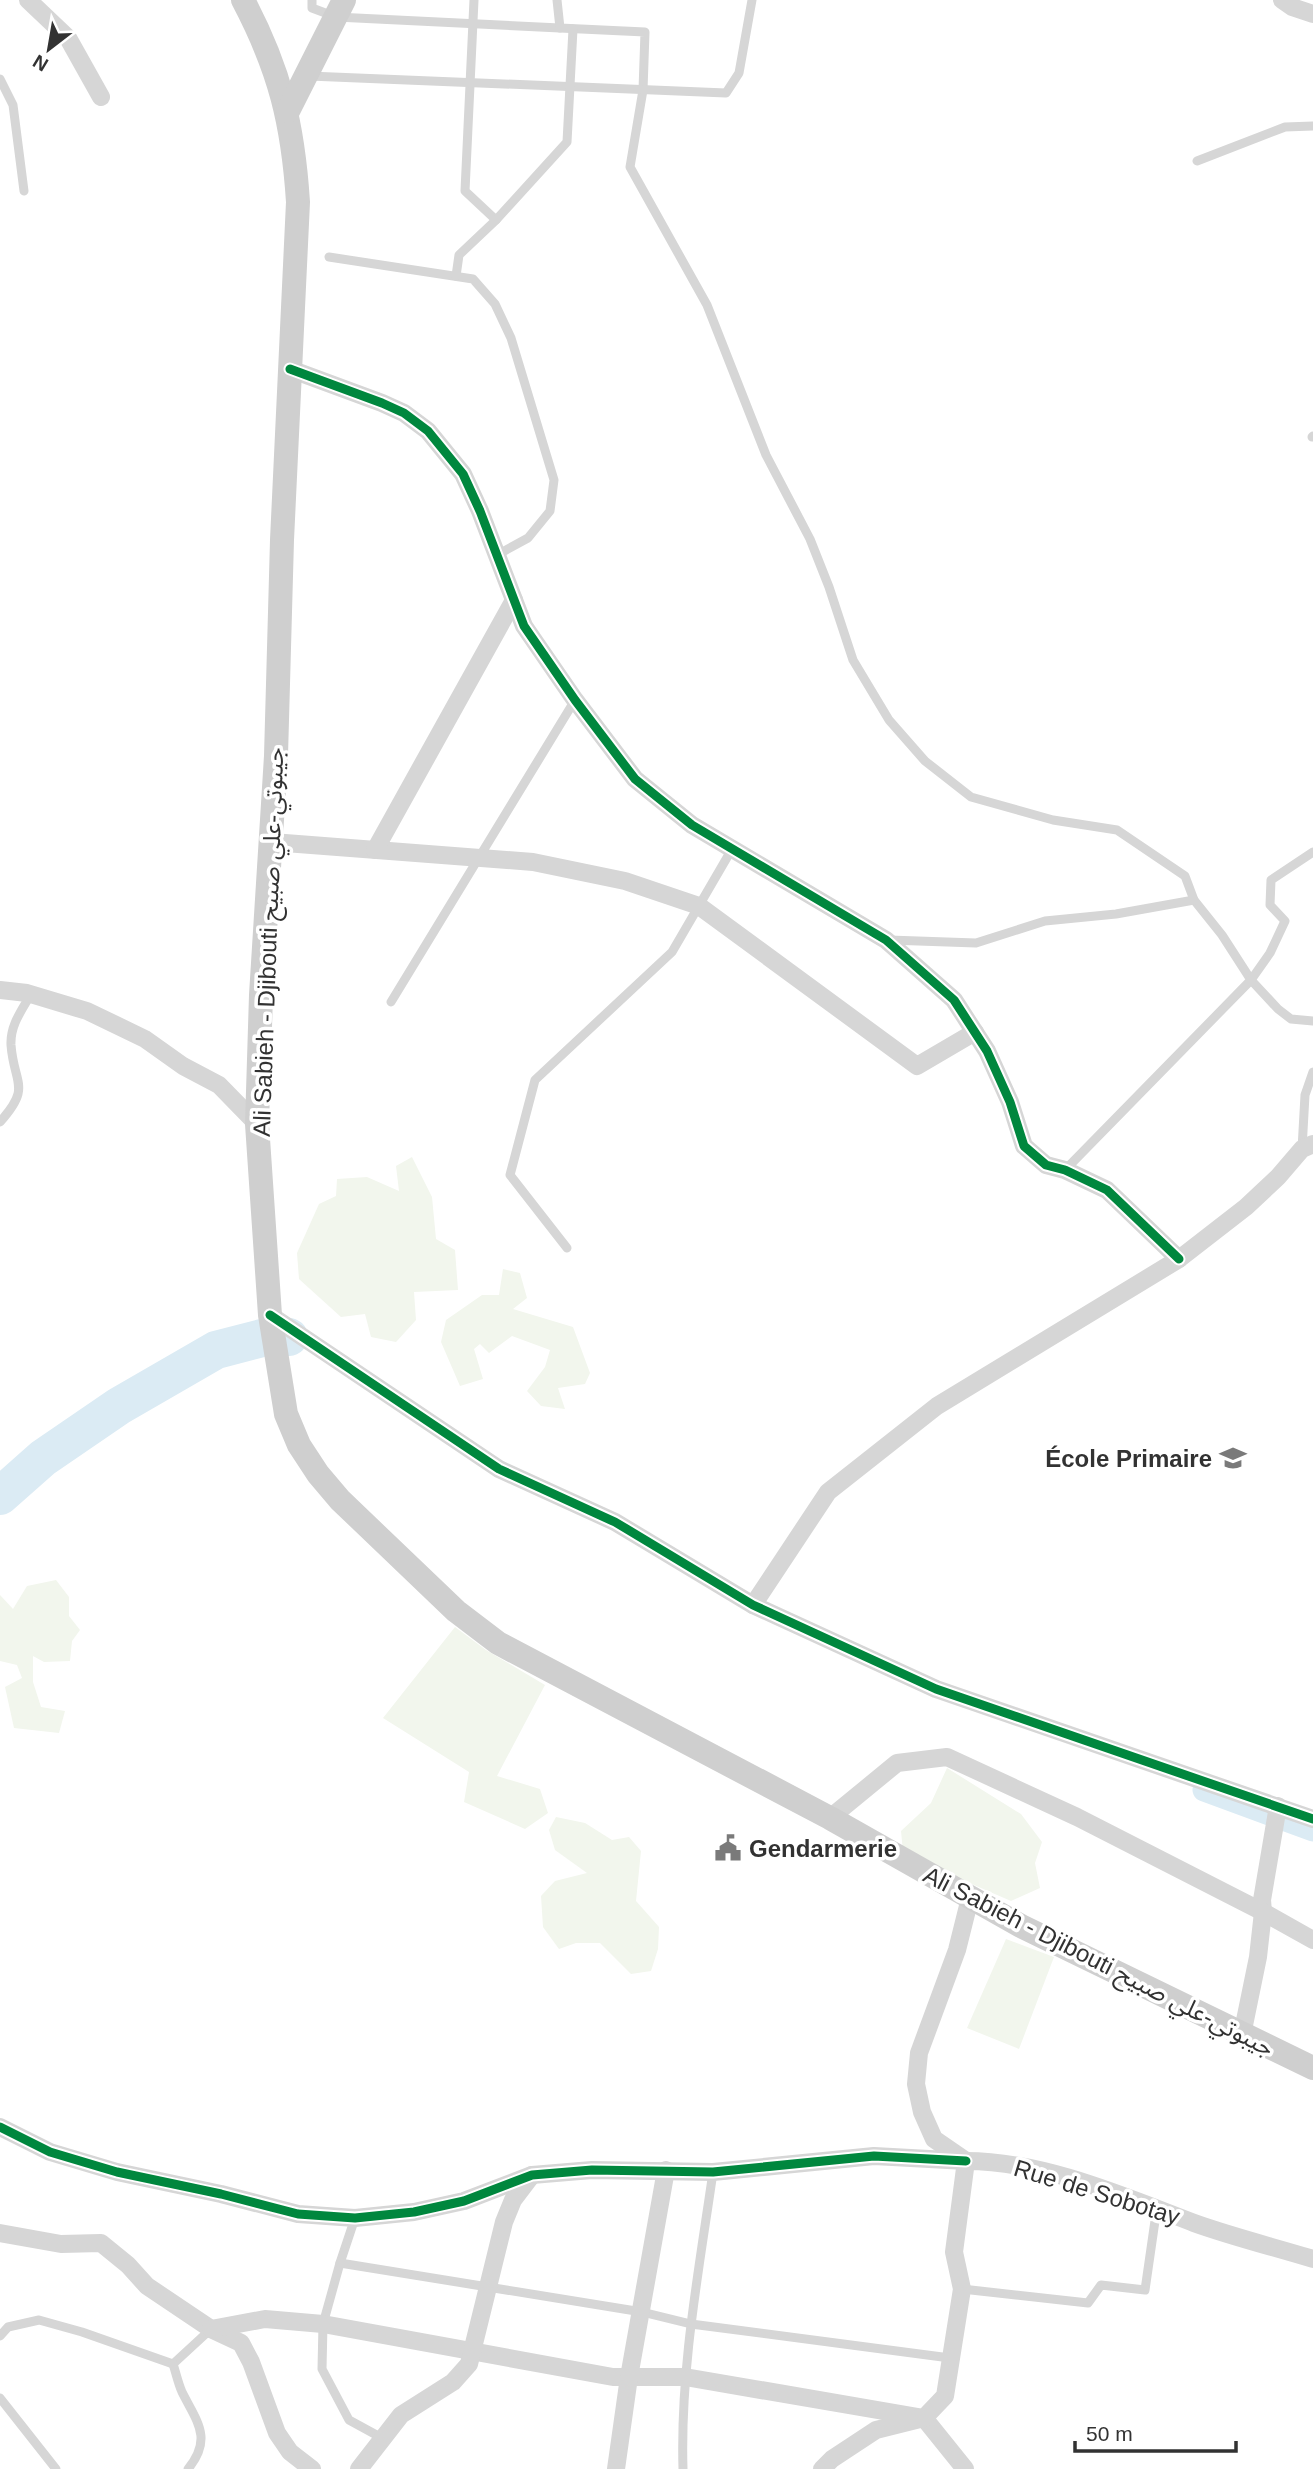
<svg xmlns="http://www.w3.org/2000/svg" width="1313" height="2469" font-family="Helvetica,'Noto Sans Arabic',sans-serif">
<rect width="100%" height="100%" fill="#fff"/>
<g fill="#f2f6ed">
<path d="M412 1157 432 1197 436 1239 455 1250 458 1290 414 1292 416 1320 396 1342 371 1337 365 1314 341 1317 299 1279 297 1253 319 1204 336 1196 337 1179 367 1177 399 1191 396 1166Z"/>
<path d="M503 1269 520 1273 527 1298 513 1309 573 1327 590 1373 585 1384 558 1388 565 1409 541 1406 527 1391 545 1367 550 1350 512 1336 489 1353 480 1344 474 1349 483 1379 460 1386 441 1342 446 1320 482 1295H499Z"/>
<path d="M56 1580 69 1597V1616L80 1630 72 1641 70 1661 44 1662 33 1656V1682L41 1707 65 1711 59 1733 14 1728 5 1687 22 1678 17 1665 0 1661V1595L13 1609 27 1586Z"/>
<path d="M455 1627 486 1650 545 1685 497 1776 540 1789 548 1813 525 1829 464 1802 469 1772 383 1718Z"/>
<path d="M947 1768 1021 1814 1042 1842 1035 1863 1040 1888 1011 1901 930 1866 903 1852 901 1831 931 1803Z"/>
<path d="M556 1817 585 1823 612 1840 629 1837 641 1851 636 1901 659 1927 658 1949 651 1971 631 1974 600 1943H576L559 1949 543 1927 541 1896 555 1881 587 1873 555 1850 549 1830Z"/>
<path d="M1006 1939 1054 1957 1019 2049 967 2028Z"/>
</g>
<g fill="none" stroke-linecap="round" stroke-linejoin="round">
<path stroke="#dbebf4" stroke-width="23" d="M1204 1790 1313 1830"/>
<path stroke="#dbebf4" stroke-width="38" d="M0 1496 43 1458 119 1406 216 1350 262 1338 289 1337"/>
<g stroke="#d6d6d6" stroke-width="9">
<path d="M312 0V8L336 17 560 28"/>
<path d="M474 0 465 191 496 220"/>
<path d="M557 0 560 28 645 32 643 90 630 167 707 305 766 455 810 539 829 587 853 660 889 720 925 761 971 797 1053 820 1117 830 1185 876 1194 900 1222 935 1251 980 1278 1009 1291 1019 1313 1021"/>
<path d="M309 76 726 93 739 73 752 0"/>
<path d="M0 79 13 105 24 191"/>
<path d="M1197 161 1285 127 1313 126"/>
<path d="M329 257 473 279 495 304 511 338 554 480 550 511 528 538 497 555"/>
<path d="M456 276 459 255 496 220 567 142 573 29"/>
<path d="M1312 437 1313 436"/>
<path d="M889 940 976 943 1045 921 1116 914 1194 900"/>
<path d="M391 1002 575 700"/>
<path d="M0 1122C32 1086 14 1085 11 1045 10 1025 22 1010 31 994"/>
<path d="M1302 1149 1305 1095 1313 1072"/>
<path d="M1065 1170 1251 980 1270 953 1285 921 1270 905 1271 880 1313 852"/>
<path d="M567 1248 510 1175 535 1080 672 952 732 849"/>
<path d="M355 2218 340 2263 323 2324 322 2369 349 2420 382 2438"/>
<path d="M340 2263 642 2312 691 2324 950 2358"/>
<path d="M962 2289 1088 2303 1101 2285 1145 2290 1157 2207"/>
<path d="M0 2336 8 2327 39 2320 82 2332 173 2364 211 2329"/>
<path d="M173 2364C176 2373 178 2383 182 2392 197 2422 213 2438 188 2469"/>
<path d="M0 2398 56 2469"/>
<path d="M683 2469C680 2369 699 2270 713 2172"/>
</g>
<g stroke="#d6d6d6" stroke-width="18">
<path d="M28 0 68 38 101 97"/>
<path d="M1282 0 1292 7 1313 14"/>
<path d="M290 369 382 403 404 413 428 431 463 474 480 511 524 626 575 700 635 779 692 825 886 940 954 1000 987 1051 1010 1102 1024 1146 1046 1165 1065 1170 1107 1190 1179 1259"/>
<path d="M272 842 533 862 625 881 699 906 917 1066 975 1032"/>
<path d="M375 850 514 600"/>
<path d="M0 990 27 993 87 1011 145 1039 183 1066 219 1085 257 1124"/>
<path d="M270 1315 499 1469 615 1522 753 1605 936 1689 1313 1819"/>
<path d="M753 1605 828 1492 937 1406 1179 1259 1246 1207 1278 1177 1302 1149 1313 1144"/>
<path d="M830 1818 897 1763 947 1757 1077 1817 1263 1912 1262 1900 1278 1806"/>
<path d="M1242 2035 1258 1957 1263 1912 1313 1940"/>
<path d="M0 2127 50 2152 117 2172 221 2194 298 2214 355 2218 414 2212 464 2201 532 2175 592 2170 713 2172 874 2156 966 2161"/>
<path d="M966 2161 934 2139 922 2112 916 2084 919 2053 957 1950 970 1898"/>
<path d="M0 2233 61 2244 101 2243 128 2265 147 2286 211 2329 241 2343 251 2362 277 2433 290 2452 312 2469"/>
<path d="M211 2329 265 2319 323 2324 613 2377H685L924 2418 965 2469"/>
<path d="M359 2469 401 2415 453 2382 469 2364 504 2222 513 2200 532 2175"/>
<path d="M616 2469 629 2377 666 2170"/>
<path d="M822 2469 832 2459 876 2430 924 2418 945 2396 962 2289 954 2252 966 2161C1043 2161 1123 2196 1194 2223 1233 2237 1274 2247 1313 2259"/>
</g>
<g stroke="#cfcfcf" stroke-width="24">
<path d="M243 0C280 70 293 124 298 202L282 540 276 756 261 995 257 1124 270 1315 286 1414 299 1445 318 1474 340 1500 456 1611 498 1643 830 1818 1021 1926 1313 2068"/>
<path d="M288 111 344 0"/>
</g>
<g stroke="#fff" stroke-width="13">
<g id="cycleway">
<path d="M290 369 382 403 404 413 428 431 463 474 480 511 524 626 575 700 635 779 692 825 886 940 954 1000 987 1051 1010 1102 1024 1146 1046 1165 1065 1170 1107 1190 1179 1259"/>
<path d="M270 1315 499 1469 615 1522 753 1605 936 1689 1313 1819"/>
<path d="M0 2127 50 2152 117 2172 221 2194 298 2214 355 2218 414 2212 464 2201 532 2175 592 2170 713 2172 874 2156 966 2161"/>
</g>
</g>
<use href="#cycleway" stroke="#00873e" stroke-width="9"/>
</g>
<defs>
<g id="school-bare" transform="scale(2.1)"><path d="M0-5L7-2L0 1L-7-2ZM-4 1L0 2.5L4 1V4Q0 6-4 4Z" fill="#7a7a7a" stroke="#fff" stroke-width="2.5" paint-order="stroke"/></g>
<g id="civic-bare" transform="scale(2.1)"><path d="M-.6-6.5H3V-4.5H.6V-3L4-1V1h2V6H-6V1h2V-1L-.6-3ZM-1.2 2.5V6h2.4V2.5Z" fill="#7a7a7a" stroke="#fff" stroke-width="2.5" paint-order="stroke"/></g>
</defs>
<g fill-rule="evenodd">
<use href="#school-bare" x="1233" y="1458"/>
<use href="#civic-bare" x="728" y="1848"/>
</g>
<g text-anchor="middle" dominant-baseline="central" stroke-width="7" stroke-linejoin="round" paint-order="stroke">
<g font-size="24" fill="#323232" stroke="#fff">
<text transform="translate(268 942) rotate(-88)">Ali Sabieh - Djibouti جيبوتي-علي صبيح</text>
<text transform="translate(1099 1961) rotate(27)">Ali Sabieh - Djibouti جيبوتي-علي صبيح</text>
<text transform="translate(1097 2192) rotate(17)">Rue de Sobotay</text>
</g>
<g font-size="24" font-weight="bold" fill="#323232" stroke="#fff" text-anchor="end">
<text x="1212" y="1458">École Primaire</text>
<text x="749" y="1848" text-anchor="start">Gendarmerie</text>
</g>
</g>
<g transform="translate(49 49) rotate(211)" stroke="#ffffff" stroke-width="5" paint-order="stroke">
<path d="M0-5L12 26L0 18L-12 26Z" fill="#323232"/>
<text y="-10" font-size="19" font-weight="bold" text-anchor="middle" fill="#323232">N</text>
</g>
<path d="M1075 2441v10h161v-10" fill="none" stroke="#323232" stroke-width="3.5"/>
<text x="1086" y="2441" font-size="21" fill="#323232" stroke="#ffffff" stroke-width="5" paint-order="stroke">50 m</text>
</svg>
